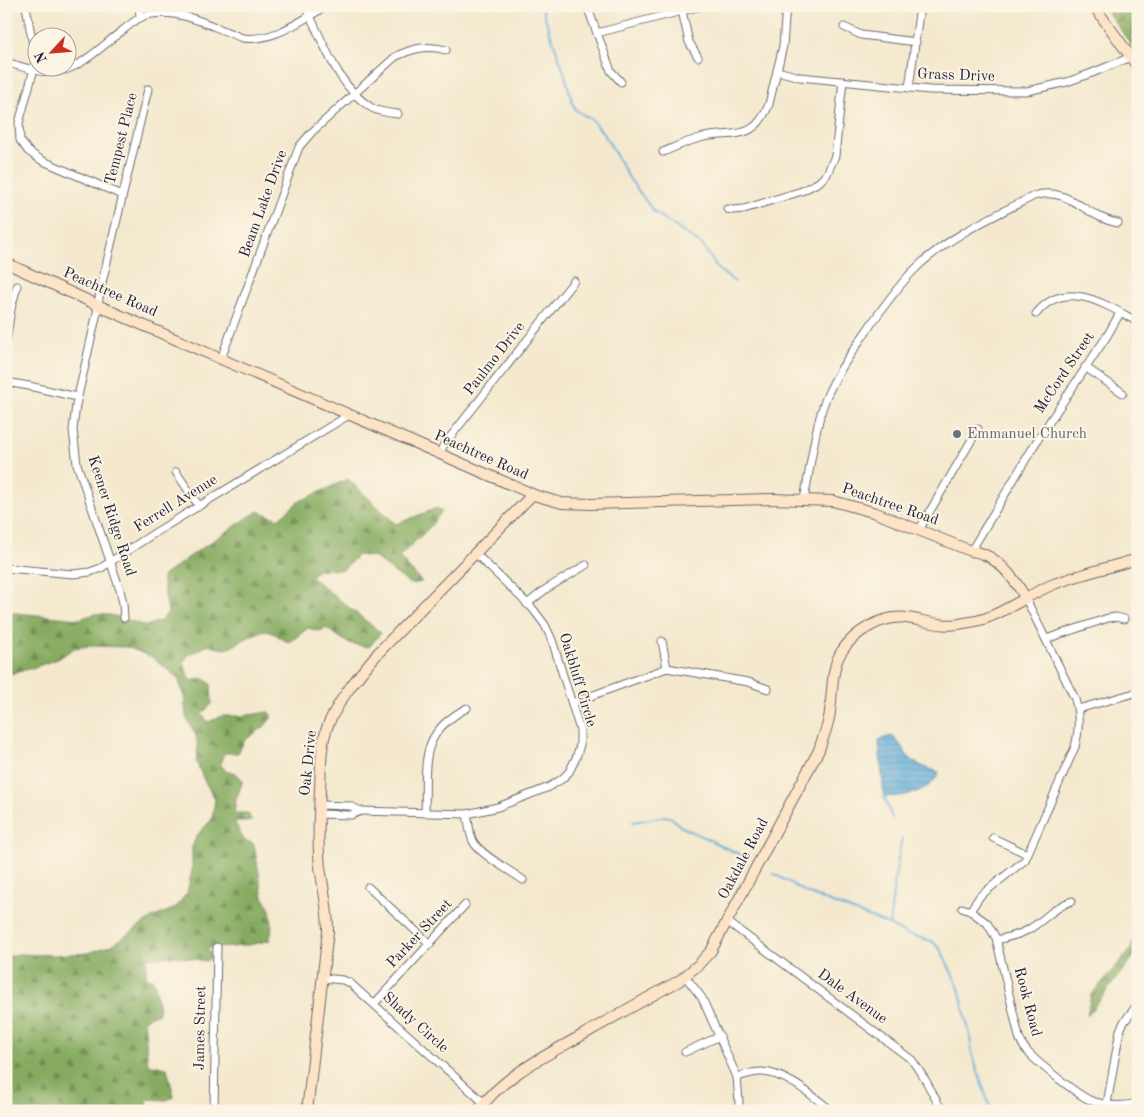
<svg xmlns="http://www.w3.org/2000/svg" width="1144" height="1117" font-family="'Old Standard TT',serif">
<defs>
<pattern id="forest-firs" width="22" height="20" patternUnits="userSpaceOnUse" patternTransform="scale(1.25)"><rect width="22" height="20" fill="#86ab60"/><path d="M5 1l3.5 6h-7zM16 11l3.5 6h-7z" fill="#6d8b50"/></pattern>
<pattern id="water-rules" width="6" height="5" patternUnits="userSpaceOnUse" patternTransform="scale(1.25)"><rect width="6" height="5" fill="#64aedc"/><path d="M0 2.5h6" fill="none" stroke="#528db4"/></pattern>
</defs>
<rect width="100%" height="100%" fill="#fcf5e5"/>
<filter id="ink" filterUnits="userSpaceOnUse"><feTurbulence type="fractalNoise" baseFrequency=".02" numOctaves="2"/><feDisplacementMap in="SourceGraphic" scale="10" xChannelSelector="R" yChannelSelector="G"/><feConvolveMatrix kernelMatrix="1 2 1 2 8 2 1 2 1" color-interpolation-filters="sRGB"/></filter>
<filter id="wash" filterUnits="userSpaceOnUse"><feTurbulence type="fractalNoise" baseFrequency=".0096" numOctaves="4" result="noise"/><feDisplacementMap in="SourceGraphic" scale="20" xChannelSelector="R" yChannelSelector="G"/><feGaussianBlur stdDeviation="1.12" result="paint"/><feColorMatrix in="noise" values="0 0 0 0 0 0 0 0 0 0 0 0 0 0 0 0 0 1.4 0 .05"/><feComposite in="paint" operator="in"/></filter>
<g filter="url(#wash)">
<rect width="100%" height="100%" fill="#f4e9ce"/>
<g fill="url(#forest-firs)" stroke="#54664e">
<path d="M1103 6H1138V54Z"/>
<path d="M348 479 396 524 437 508 442 511 430 527 399 557 422 582 410 584 374 557 358 555 343 570 317 569 311 577 381 633 369 647 348 643 326 628 319 631 308 628 289 643 275 634 264 630C258 633 251 636 245 639 227 649 231 652 208 645L188 655 183 663 191 681 203 678 211 684 212 704 202 714 208 722 222 716H242L269 712 272 717 264 727 245 740 238 753H224L220 764 227 772 236 773 243 780 236 800 234 813H248L252 821H234L244 840 254 844 263 897C273 908 273 926 270 940 249 946 229 948 207 948L212 957 206 961 174 956 147 958 146 976 155 982 159 1013 144 1019 148 1064 167 1068 174 1097 166 1100 146 1099 150 1107 162 1108 167 1111H10L6 1106V957L17 954 54 955 88 953 112 945 152 918 175 908 187 893 192 871V847L197 835 212 819 215 799 203 778 196 761 198 748 196 736 186 717 184 696 178 678 152 657 127 647 89 646 74 648 58 659 29 669 6 675V612L79 619 95 614 111 615 146 626 162 620 168 612 162 577 196 552 258 511 278 519 298 502Z"/>
<path d="M1138 921V951L1087 1016 1091 995 1131 949Z"/>
</g>
<path fill="url(#water-rules)" stroke="#43688c" d="M892 736C899 741 902 748 907 755 915 765 927 768 939 772 932 792 902 798 884 796L879 744 880 739Z"/>
<g fill="none" stroke-linecap="round" stroke-linejoin="round">
<g stroke="#64aedc" stroke-width="2">
<path d="M541 6 565 75 573 104 576 110 592 120 604 134 629 178 654 212 702 245 719 270 735 282"/>
<path d="M6 447 8 426 7 409"/>
<path d="M885 795 884 796 892 818"/>
<path d="M633 822 665 816 672 818 680 826 745 857"/>
<path d="M902 839C895 868 893 897 889 925L906 934 932 941 941 950 959 988 970 1036 972 1054 991 1111"/>
<path d="M773 873 807 893 889 925"/>
</g>
</g>
</g>
<g filter="url(#ink)">
<g fill="none" stroke-linecap="round" stroke-linejoin="round">
<g stroke="#6c686e" stroke-width="9">
<g id="street">
<path d="M26 6 35 57 34 69 19 123 20 140 28 151 41 160 122 195"/>
<path d="M139 6 140 18"/>
<path d="M305 6C323 40 337 87 372 108 379 112 389 113 398 114"/>
<path d="M587 6 611 71 621 82"/>
<path d="M682 11 689 42 698 57"/>
<path d="M844 27 861 35 916 42"/>
<path d="M597 33 701 6"/>
<path d="M6 62C19 66 33 71 47 72 76 75 101 46 122 31 131 24 140 15 152 14 183 9 214 28 243 38 274 42 301 20 327 6"/>
<path d="M777 71 800 77 930 90 1027 91 1067 82 1092 73 1131 57"/>
<path d="M909 88 920 6"/>
<path d="M663 152C675 147 688 141 700 138 731 130 754 144 769 104L783 46 786 6"/>
<path d="M727 209 733 210 744 209 802 191 819 182 827 174 835 156 843 81"/>
<path d="M1036 314C1065 277 1106 305 1138 322"/>
<path d="M6 342 11 309 17 286"/>
<path d="M221 359 299 147 312 132 395 57C412 48 427 45 446 50"/>
<path d="M1085 367 1123 393"/>
<path d="M6 382 29 386 77 397"/>
<path d="M440 454 443 446 574 281"/>
<path d="M176 472 199 506"/>
<path d="M804 499C811 466 814 429 826 398 835 376 850 355 863 336 878 314 894 291 912 272 945 238 992 217 1034 196 1069 185 1086 218 1118 223"/>
<path d="M919 530 978 429"/>
<path d="M971 551 1038 439 1107 336 1120 313"/>
<path d="M6 568 73 574 90 572 101 568 156 532 349 415"/>
<path d="M527 604 546 589 586 565"/>
<path d="M124 618 123 603 120 590 77 464 73 430 76 405 97 313 100 291 148 89"/>
<path d="M1046 639 1108 618 1116 617 1124 619"/>
<path d="M662 641 667 668"/>
<path d="M572 703 667 668 748 682 768 689"/>
<path d="M1078 709 1138 692"/>
<path d="M361 811 467 814 498 807 549 787 562 779 569 772 576 758 580 745V730L552 640 545 625 533 609 476 554"/>
<path d="M425 813C427 765 417 734 467 708"/>
<path d="M320 814 351 815 361 811 350 806 320 805"/>
<path d="M467 814C469 823 469 833 473 841 479 854 511 871 523 880"/>
<path d="M993 838 1027 854"/>
<path d="M368 887 430 944"/>
<path d="M962 908 970 911 987 923 996 938 1019 1037C1021 1042 1023 1047 1027 1051 1035 1061 1080 1097 1092 1101 1107 1106 1122 1107 1138 1103"/>
<path d="M970 911 980 896 1025 860 1075 747C1079 730 1080 716 1075 699L1025 597"/>
<path d="M728 922 912 1060 926 1081 942 1111"/>
<path d="M997 940C1008 937 1021 935 1031 928 1045 919 1056 906 1072 901"/>
<path d="M685 976 702 998 737 1077 739 1102 738 1111"/>
<path d="M322 978 343 980 350 983 483 1102"/>
<path d="M374 1004 465 905"/>
<path d="M685 1052 720 1036"/>
<path d="M737 1077C744 1075 753 1072 760 1072 784 1071 814 1097 832 1111"/>
<path d="M1107 1104 1120 1030 1124 1022 1138 1004"/>
<path d="M214 1111 217 947"/>
</g>
</g>
<g stroke="#6c686e" stroke-width="12">
<g id="secondary">
<path d="M1094 6 1138 67"/>
<path d="M6 263 115 313 537 496 562 503 591 504 771 499 833 501 876 513 971 551C995 553 1014 578 1025 597"/>
<path d="M307 1111 328 931C328 909 323 888 320 867 317 841 319 815 320 790 321 769 320 745 328 725 339 699 359 675 378 653L532 495"/>
<path d="M478 1111C502 1077 543 1057 579 1037 612 1018 645 999 679 981L698 965 711 951 819 750C822 740 827 729 829 718 833 698 830 668 842 651 855 631 883 615 907 618 926 621 945 628 964 623 972 622 982 620 989 617 1012 608 1031 593 1054 584 1081 574 1110 567 1138 559"/>
</g>
</g>
<use href="#street" stroke="#fff" stroke-width="7"/>
<use href="#secondary" stroke="#fee4c6" stroke-width="10"/>
</g>
</g>
<circle fill="#6b7280" stroke="#fcf5e5" stroke-width="2" cx="957" cy="434" r="5"/>
<g text-anchor="middle" dominant-baseline="central" stroke-width="4" stroke-linejoin="round" paint-order="stroke">
<g font-size="15" fill="#22223b" stroke="#fcf5e5">
<text transform="translate(956 76) rotate(2)">Grass Drive</text>
<text transform="translate(122 139) rotate(-76)">Tempest Place</text>
<text transform="translate(264 204) rotate(-70)">Beam Lake Drive</text>
<text transform="translate(110 293) rotate(24)">Peachtree Road</text>
<text transform="translate(495 359) rotate(-52)">Paulmo Drive</text>
<text transform="translate(1065 373) rotate(-56)">McCord Street</text>
<text transform="translate(481 456) rotate(24)">Peachtree Road</text>
<text transform="translate(176 504) rotate(-32)">Ferrell Avenue</text>
<text transform="translate(890 505) rotate(19)">Peachtree Road</text>
<text transform="translate(111 516) rotate(72)">Keener Ridge Road</text>
<text transform="translate(577 680) rotate(73)">Oakbluff Circle</text>
<text transform="translate(309 763) rotate(-84)">Oak Drive</text>
<text transform="translate(744 859) rotate(-62)">Oakdale Road</text>
<text transform="translate(420 934) rotate(-47)">Parker Street</text>
<text transform="translate(852 997) rotate(36)">Dale Avenue</text>
<text transform="translate(1027 1002) rotate(75)">Rook Road</text>
<text transform="translate(415 1023) rotate(42)">Shady Circle</text>
<text transform="translate(201 1028) rotate(-89)">James Street</text>
</g>
<g font-size="15" fill="#5b616d" stroke="#fcf5e5" text-anchor="start">
<text x="967" y="434">Emmanuel Church</text>
</g>
</g>
<rect width="1144" height="1117" fill="none" stroke="#fcf5e5" stroke-width="25"/>
<g transform="translate(52 52) rotate(244)"><circle r="24" fill="#fcf5e5" stroke="#a5a1a1"/>
<path d="M0-4L9 19L0 12L-9 19Z" fill="#c8321e"/>
<text y="-8" font-size="14" font-weight="bold" text-anchor="middle" fill="#22223b">N</text>
</g>
</svg>
